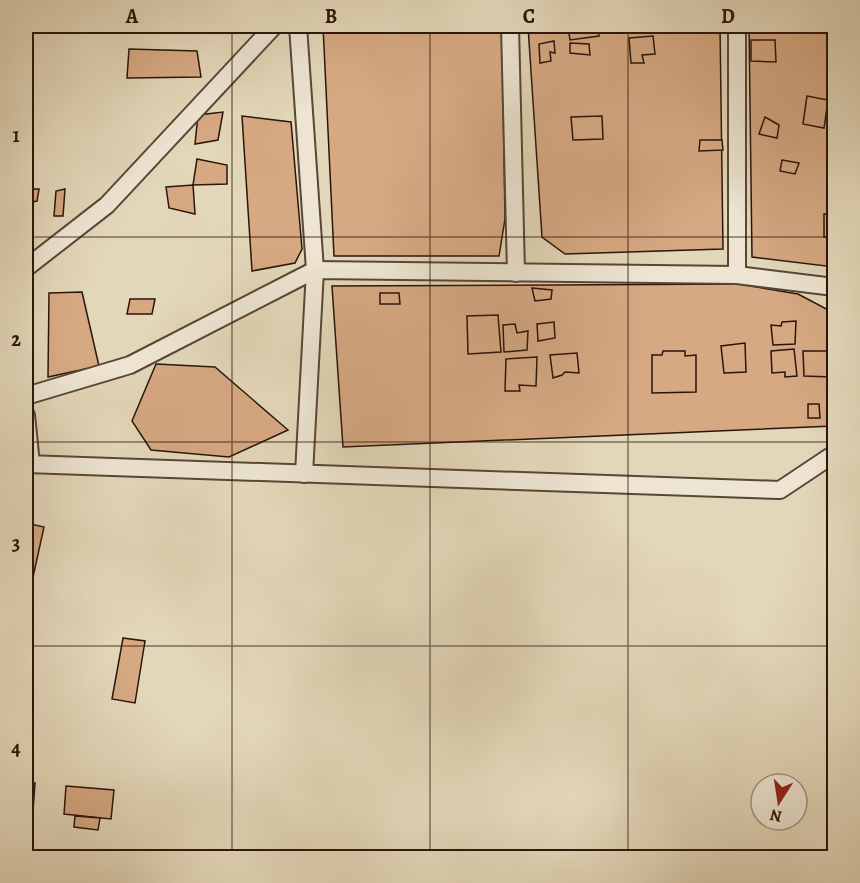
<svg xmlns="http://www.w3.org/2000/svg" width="860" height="883" font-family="Alegreya,serif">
<rect width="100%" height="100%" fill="#e3d7b9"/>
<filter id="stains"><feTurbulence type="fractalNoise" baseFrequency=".00333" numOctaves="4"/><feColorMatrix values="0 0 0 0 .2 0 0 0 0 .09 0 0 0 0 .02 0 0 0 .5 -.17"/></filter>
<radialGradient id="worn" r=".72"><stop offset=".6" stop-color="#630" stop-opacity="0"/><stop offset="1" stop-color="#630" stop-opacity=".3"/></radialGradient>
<g fill="#d6a983" stroke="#2a150b" stroke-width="1.5">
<path d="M323 26H502L505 219 499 256H334Z"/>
<path d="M528 26H720L723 249 565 254 542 237Z"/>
<path d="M568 26H598L599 36 570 40Z"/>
<path d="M749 26H834V267L752 257Z"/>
<path d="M653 36 655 54 642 55 644 63H631L629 38Z"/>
<path d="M751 40H775L776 62 751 61Z"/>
<path d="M554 41 555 53 550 52 551 61 540 63 539 44Z"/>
<path d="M570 43 589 44 590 55 570 53Z"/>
<path d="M129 49 197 51 201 77 127 78Z"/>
<path d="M807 96 828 100 824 128 803 124Z"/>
<path d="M223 112 218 140 195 144 198 115Z"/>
<path d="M242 116 291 122 302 249 295 263 252 271Z"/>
<path d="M602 116 603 139 573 140 571 117Z"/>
<path d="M765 117 779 125 777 138 759 134Z"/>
<path d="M700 140H722L723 150 699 151Z"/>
<path d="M197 159 227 165V184L193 185Z"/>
<path d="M782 160 799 163 795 174 780 171Z"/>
<path d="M193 185 195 214 169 208 166 187Z"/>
<path d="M26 189H39L37 201 26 203Z"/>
<path d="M65 189 63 216H54L56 191Z"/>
<path d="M824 214H834V239L824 237Z"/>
<path d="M739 284 798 294 834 313V426L343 447 332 286Z"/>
<path d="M532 288 552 290 551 299 535 301Z"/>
<path d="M82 292 99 366 48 377 49 293Z"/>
<path d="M380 293H399L400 304H380Z"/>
<path d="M130 299H155L152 314H127Z"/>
<path d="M498 315 501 352 468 354 467 316Z"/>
<path d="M796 321 795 344 773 345 771 325 781 326 782 322Z"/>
<path d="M554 322 555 338 538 341 537 324Z"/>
<path d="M515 324 517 333 528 331 527 350 504 352 503 325Z"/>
<path d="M745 343 746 372 724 373 721 346Z"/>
<path d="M794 349 797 376 785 377V372L772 373 771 351Z"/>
<path d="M663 351H685V356L696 355V392L652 393V355H662Z"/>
<path d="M803 351H830L831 377 804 376Z"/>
<path d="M577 353 579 373 565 372 562 375 553 378 550 355Z"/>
<path d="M537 357 536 386 519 385 520 391H505L506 359Z"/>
<path d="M156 364 215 367 288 430 229 457 151 450 132 421Z"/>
<path d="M808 404H819L820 418H808Z"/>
<path d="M26 523 44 527 26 609Z"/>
<path d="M123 638 145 641 135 703 112 699Z"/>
<path d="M26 783H35L32 825 26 824Z"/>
<path d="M66 786 114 790 111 819 64 814Z"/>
<path d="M75 816 100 818 98 830 74 827Z"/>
</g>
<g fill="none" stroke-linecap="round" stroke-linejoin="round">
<g stroke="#584636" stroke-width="20">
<g id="street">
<path d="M298 26 315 270 304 474"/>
<path d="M510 26 516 273"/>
<path d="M737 26V275"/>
<path d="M26 268 107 205 274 26"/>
<path d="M26 396 130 365 315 270 737 275 834 287"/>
<path d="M26 415 31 464"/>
<path d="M26 464 780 490 834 454"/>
</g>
</g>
<use href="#street" stroke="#ede5d2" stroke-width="16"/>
</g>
<path fill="none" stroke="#2a150b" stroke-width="1.5" stroke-opacity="0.55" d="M232 26V858M430 26V858M628 26V858M26 237H834M26 442H834M26 646H834"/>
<rect width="860" height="883" fill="none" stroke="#e3d7b9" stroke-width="66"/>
<g transform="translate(779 802) rotate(192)"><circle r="28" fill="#ede5d2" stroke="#9f9282" stroke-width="1.5"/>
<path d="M0-4.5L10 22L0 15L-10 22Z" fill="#8f2418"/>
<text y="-9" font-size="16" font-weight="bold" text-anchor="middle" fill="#2a150b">N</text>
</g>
<rect x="33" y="33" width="794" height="817" fill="none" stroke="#2a150b" stroke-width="2"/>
<g font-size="20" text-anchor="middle" font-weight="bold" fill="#2a150b">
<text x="132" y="23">A</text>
<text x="331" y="23">B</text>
<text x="529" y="23">C</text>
<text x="728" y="23">D</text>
<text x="16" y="142">1</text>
<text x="16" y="346">2</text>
<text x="16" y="550">3</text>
<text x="16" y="755">4</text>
</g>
<rect width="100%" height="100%" filter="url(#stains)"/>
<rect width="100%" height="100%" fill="url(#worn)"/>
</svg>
